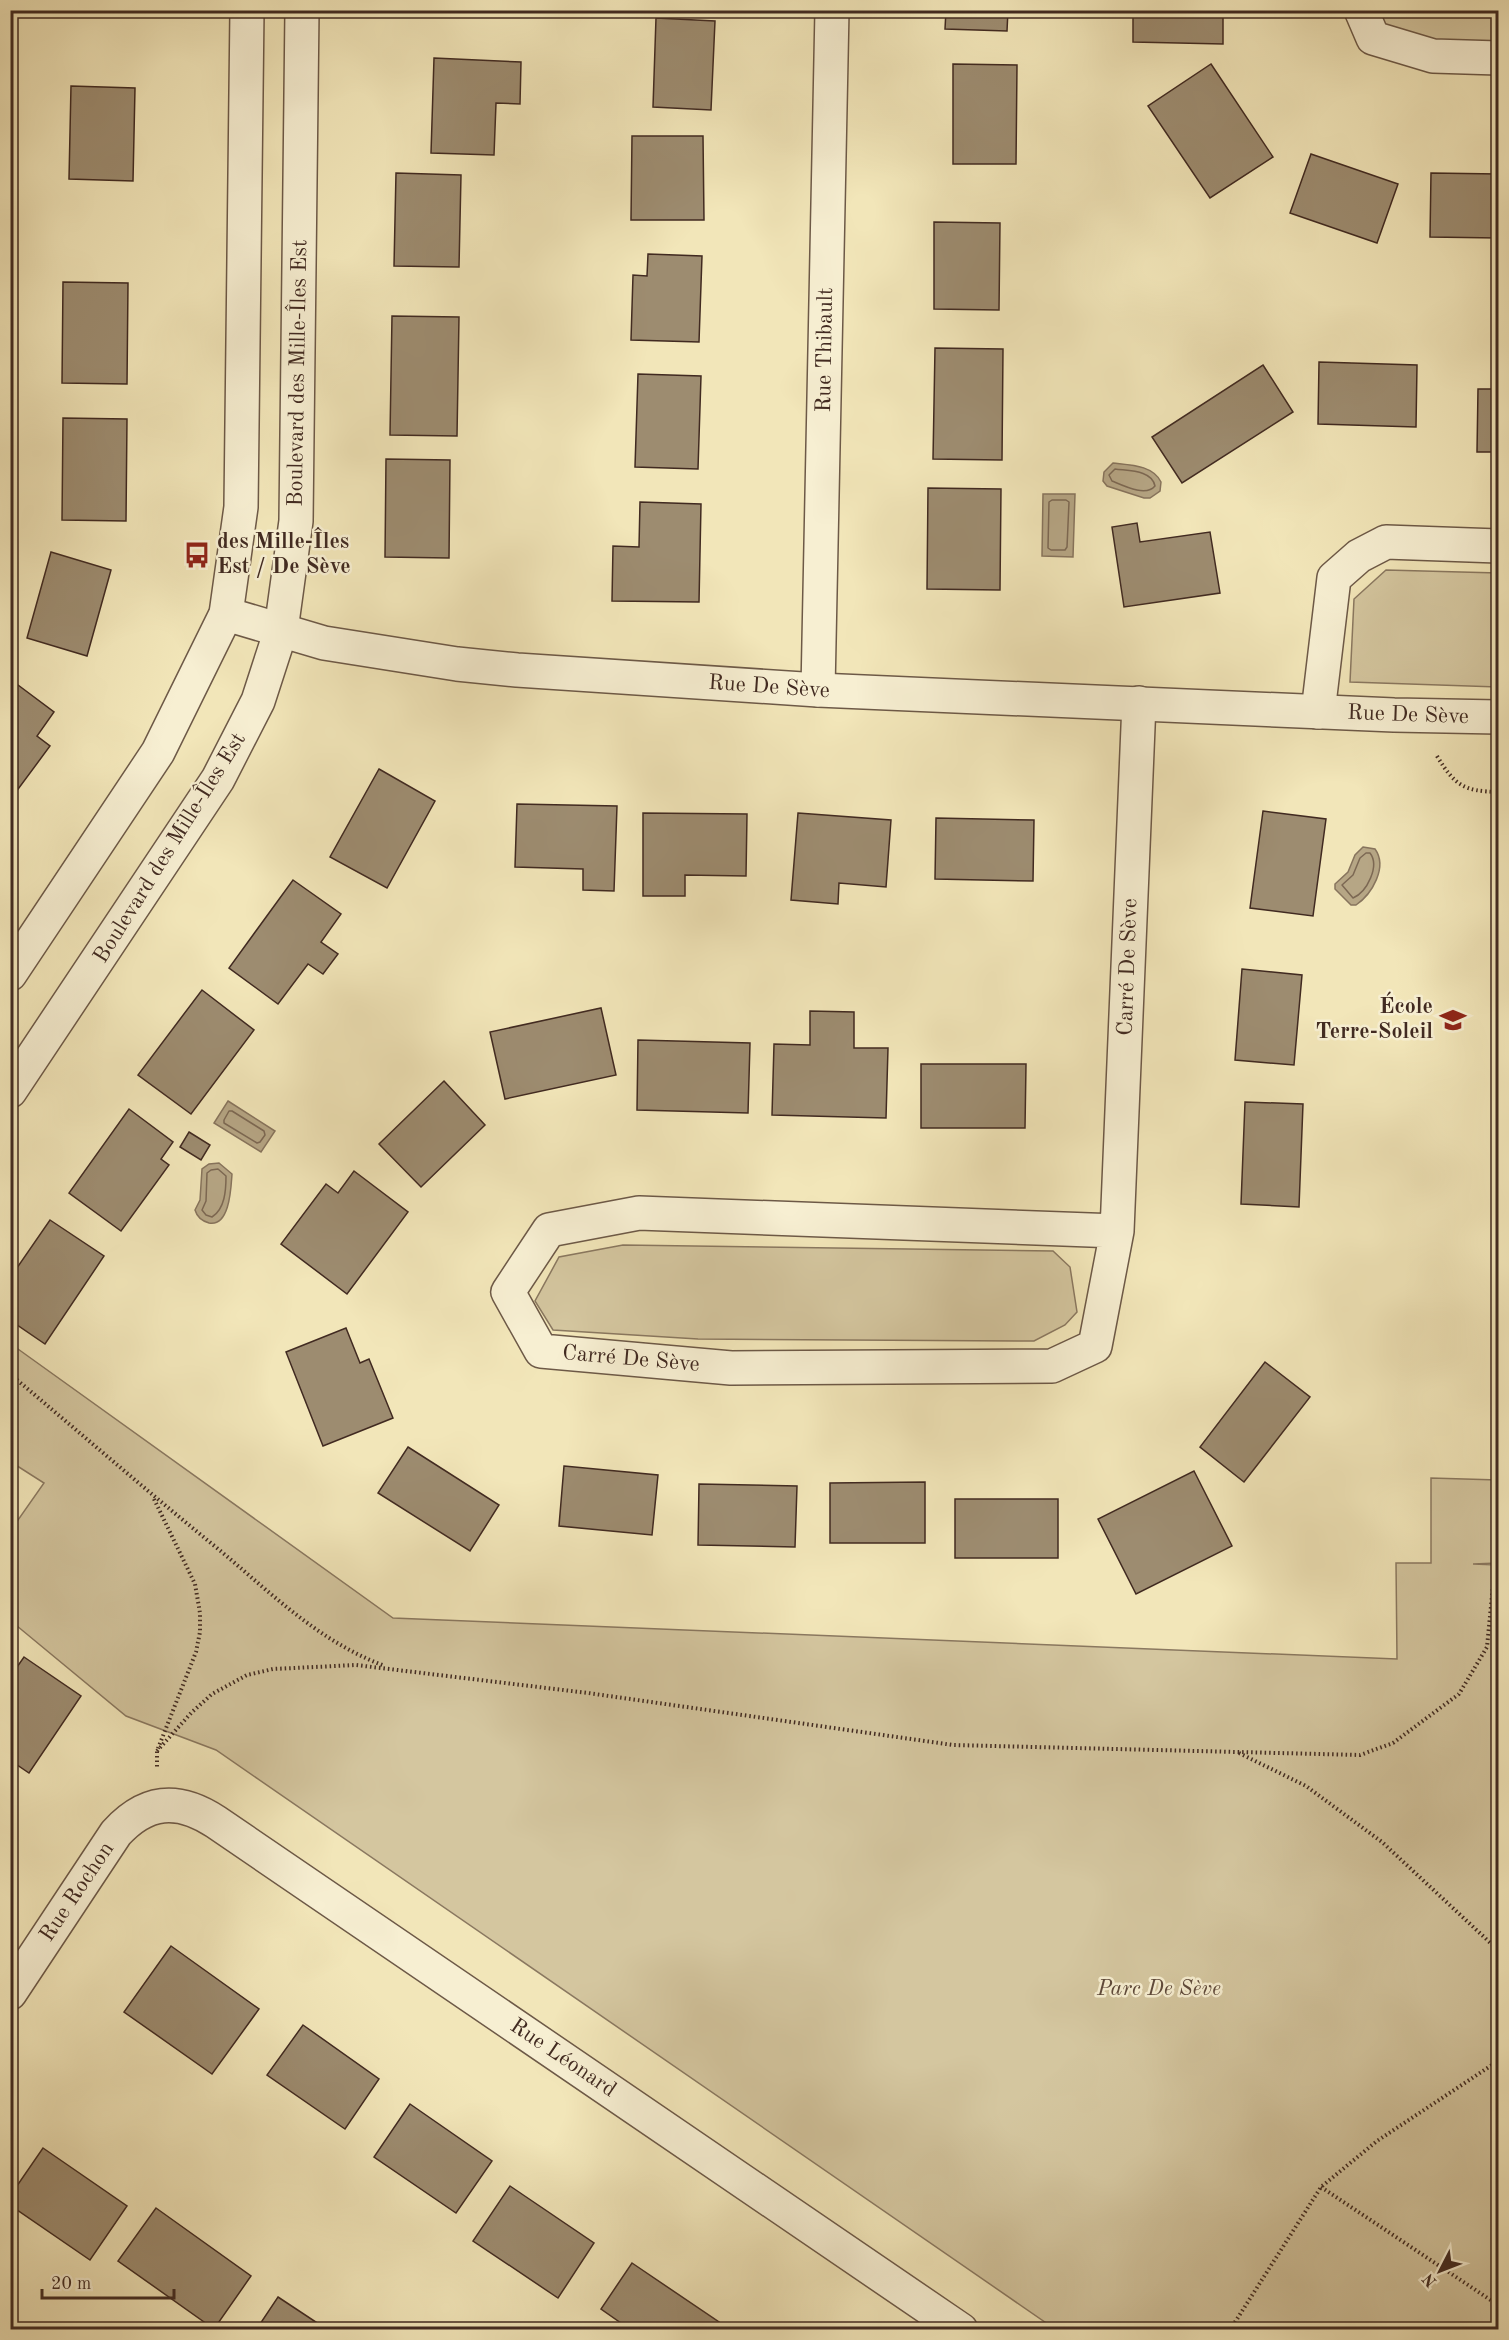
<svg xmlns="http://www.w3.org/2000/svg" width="1509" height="2340" font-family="'Old Standard TT',serif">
<rect width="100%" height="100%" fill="#f2e6b9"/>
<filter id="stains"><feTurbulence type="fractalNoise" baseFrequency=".00333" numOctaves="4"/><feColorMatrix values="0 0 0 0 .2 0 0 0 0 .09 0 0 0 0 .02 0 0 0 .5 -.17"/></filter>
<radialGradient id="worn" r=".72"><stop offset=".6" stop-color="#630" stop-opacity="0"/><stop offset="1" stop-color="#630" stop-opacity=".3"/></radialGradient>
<g fill="#d4c69f" stroke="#8a7860" stroke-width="1.5">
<path d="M1361 11H1498V58L1433 56Z"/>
<path d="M1386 570 1498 573V687L1350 682 1354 599Z"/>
<path d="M623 1245 1053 1251 1070 1267 1077 1312 1065 1325 1034 1341 698 1339 553 1330 535 1301 559 1257Z"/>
<path d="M11 1344 393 1618 1397 1659 1396 1563H1431V1478L1498 1480V1563L1473 1564 1498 1565V2329H1055L216 1750 126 1716 11 1621V1530L44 1483 11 1462Z"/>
</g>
<g fill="#b6a685" stroke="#87745d" stroke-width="1.5">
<path d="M1113 463C1130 465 1153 465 1161 482L1160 491 1150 498H1144L1107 486 1103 481 1104 472Z"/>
<path d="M1043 494H1075L1073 557 1042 556Z"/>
<path d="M1363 847 1375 849C1388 867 1372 894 1356 905H1351L1335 889V884L1348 872 1355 855Z"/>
<path d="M228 1101 275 1131 261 1152 214 1123Z"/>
<path d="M219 1163 232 1174C231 1187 230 1227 209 1223 202 1221 197 1217 195 1210L200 1200 202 1169 209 1164Z"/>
</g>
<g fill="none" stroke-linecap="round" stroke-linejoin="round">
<g stroke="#7c6853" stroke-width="1.5">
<path d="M1115 469C1129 471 1152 470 1155 486 1146 497 1124 486 1112 481L1109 475Z"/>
<path d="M1052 500H1066L1069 502 1067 547 1065 550H1051L1048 548 1049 502Z"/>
<path d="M1366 853H1370C1380 866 1367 892 1353 898L1342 885 1353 875 1360 858Z"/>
<path d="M229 1111H232L264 1131 265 1135 260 1142 257 1143 224 1123V1120Z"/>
<path d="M218 1169 226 1176C226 1190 225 1209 212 1217L206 1215 202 1210 206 1201 207 1173 211 1170Z"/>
</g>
</g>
<g fill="#9d8c70" stroke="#412a21" stroke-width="1.5">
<path d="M946 10H1008L1007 31 945 29Z"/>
<path d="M1152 10H1223V44L1133 42V12Z"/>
<path d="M656 18 715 21 711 110 653 107Z"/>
<path d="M434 58 521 62 520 104 496 103 494 155 431 153Z"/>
<path d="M953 64 1017 65 1016 164H953Z"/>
<path d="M1211 64 1273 157 1210 198 1148 106Z"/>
<path d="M71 86 135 88 133 181 69 179Z"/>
<path d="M632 136H703L704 220H631Z"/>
<path d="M1311 154 1398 184 1377 243 1290 213Z"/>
<path d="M396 173 461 175 459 267 394 266Z"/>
<path d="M1431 173 1498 174V238L1430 237Z"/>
<path d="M934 222 1000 223 999 310 934 309Z"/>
<path d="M648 254 702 256 699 342 631 340 633 275 647 276Z"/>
<path d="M63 282 128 283 127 384 62 383Z"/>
<path d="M392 316 459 317 457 436 390 435Z"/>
<path d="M935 348 1003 349 1002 460 933 459Z"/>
<path d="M1319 362 1417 365 1416 427 1318 424Z"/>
<path d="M1263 365 1293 412 1182 483 1152 437Z"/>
<path d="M638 374 701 376 698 469 635 467Z"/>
<path d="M1478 389H1498V452H1477Z"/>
<path d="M63 418 127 419 126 521 62 520Z"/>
<path d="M386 459 450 460 449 558 385 557Z"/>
<path d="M928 488 1001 489 1000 590 927 589Z"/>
<path d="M640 502 701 504 699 602 612 601 613 546 639 547Z"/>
<path d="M1137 523 1140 542 1210 532 1220 593 1124 607 1112 527Z"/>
<path d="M51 552 111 570 87 656 27 638Z"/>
<path d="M14 682 54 712 37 736 50 746 10 800V686Z"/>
<path d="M379 769 435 801 387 888 330 857Z"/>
<path d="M517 804 617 806 614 891 583 890V869L515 867Z"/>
<path d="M1263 811 1326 819 1313 916 1250 908Z"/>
<path d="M643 813 747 814 746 876 685 875V896H643Z"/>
<path d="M798 813 891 820 886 887 839 883 838 904 791 900Z"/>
<path d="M936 818 1034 820 1033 881 935 879Z"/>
<path d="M293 880 341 914 321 942 338 954 323 974 308 964 278 1004 229 968Z"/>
<path d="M1242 969 1302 975 1294 1065 1235 1060Z"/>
<path d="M202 990 254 1030 191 1114 138 1075Z"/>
<path d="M601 1008 616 1075 505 1099 490 1032Z"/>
<path d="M810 1011 854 1012V1048H888L886 1118 772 1115 774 1044 810 1045Z"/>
<path d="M638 1040 750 1043 748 1113 637 1110Z"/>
<path d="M921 1064H1026L1025 1128H921Z"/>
<path d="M444 1081 485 1125 421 1187 379 1144Z"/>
<path d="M1245 1102 1303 1104 1299 1207 1241 1204Z"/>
<path d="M129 1109 173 1142 161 1159 169 1165 121 1231 69 1193Z"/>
<path d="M189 1132 210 1145 201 1160 180 1147Z"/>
<path d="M354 1171 408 1212 347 1294 281 1244 326 1184 338 1193Z"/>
<path d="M50 1220 104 1256 45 1344 10 1320V1278Z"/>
<path d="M346 1328 360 1363 369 1359 393 1418 323 1446 286 1352Z"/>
<path d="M1265 1362 1310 1397 1244 1482 1200 1447Z"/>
<path d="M408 1447 499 1505 470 1551 378 1493Z"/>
<path d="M564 1466 658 1475 652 1535 559 1526Z"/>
<path d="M1194 1471 1232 1546 1136 1594 1098 1519Z"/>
<path d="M925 1482V1543H830V1483Z"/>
<path d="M699 1484 797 1486 795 1547 698 1545Z"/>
<rect x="955" y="1499" width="103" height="59"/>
<path d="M24 1657 81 1696 29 1773 10 1760V1677Z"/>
<path d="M171 1946 259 2009 212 2074 124 2012Z"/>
<path d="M303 2025 379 2079 345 2129 267 2075Z"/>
<path d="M410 2104 492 2161 456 2213 374 2157Z"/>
<path d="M43 2148 127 2206 90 2260 10 2205V2196Z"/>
<path d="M510 2186 594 2243 558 2298 473 2241Z"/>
<path d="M156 2208 251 2276 214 2329 118 2261Z"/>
<path d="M632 2263 719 2322 713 2330H631L601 2309Z"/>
<path d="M278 2297 328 2330H256Z"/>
</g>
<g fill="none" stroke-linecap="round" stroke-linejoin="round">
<g stroke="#6d5947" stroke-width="36">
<g id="minor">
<path d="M1361 10 1373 38 1433 56 1498 58"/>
<path d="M226 614 324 643 457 664 517 670 818 690 1394 715 1498 717"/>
<path d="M818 690 832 10"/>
<path d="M1318 712 1334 578 1359 556 1386 542 1498 546"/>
<path d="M10 974 158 752 226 614 241 507 247 10"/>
<path d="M10 1091 218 779 258 701 281 630 296 521 302 10"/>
<path d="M1117 1231 639 1213 549 1230 508 1292 541 1351 731 1368 1052 1366 1095 1346 1117 1231 1139 703"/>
<path d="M10 1993 116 1833C146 1800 178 1797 216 1822L961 2330"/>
</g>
</g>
<g stroke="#412a21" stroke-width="4" stroke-dasharray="1.5 3" stroke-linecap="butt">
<path d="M1437 756C1455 786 1464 791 1498 792"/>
<path d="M10 1374C79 1432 147 1491 217 1548 270 1592 319 1642 385 1666"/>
<path d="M154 1499 195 1584 200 1613V1632L196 1652 157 1751V1768"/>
<path d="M157 1751 192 1712 212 1694 247 1675 273 1669 356 1665 588 1693 953 1745 1360 1755 1393 1743 1459 1694 1487 1647 1495 1565 1498 1462"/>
<path d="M1239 1753 1306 1786 1382 1842 1498 1950"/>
<path d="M1321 2187 1498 2305"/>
<path d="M1230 2330 1321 2187 1377 2141 1498 2061"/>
</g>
<use href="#minor" stroke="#f7efd2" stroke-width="33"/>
</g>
<defs>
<g id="bus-bare" transform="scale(2.07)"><path d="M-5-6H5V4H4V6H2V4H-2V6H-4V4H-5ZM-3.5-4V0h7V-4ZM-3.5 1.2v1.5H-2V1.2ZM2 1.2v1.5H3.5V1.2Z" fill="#8f2418" stroke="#f7efd2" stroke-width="2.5" paint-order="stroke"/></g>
<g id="school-bare" transform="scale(2.07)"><path d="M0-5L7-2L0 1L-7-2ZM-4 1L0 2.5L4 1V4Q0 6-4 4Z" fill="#8f2418" stroke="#f7efd2" stroke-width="2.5" paint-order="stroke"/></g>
</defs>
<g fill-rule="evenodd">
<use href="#bus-bare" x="197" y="555"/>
<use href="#school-bare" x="1453" y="1020"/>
</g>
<g text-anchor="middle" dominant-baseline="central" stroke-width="5" stroke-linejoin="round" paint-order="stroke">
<g font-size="22" fill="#412a21" stroke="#f7efd2">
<text transform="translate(825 350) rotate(-89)">Rue Thibault</text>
<text transform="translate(298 373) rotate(-89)">Boulevard des Mille-Îles Est</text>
<text transform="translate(769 687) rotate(4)">Rue De Sève</text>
<text transform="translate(1408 715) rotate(2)">Rue De Sève</text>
<text transform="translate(170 848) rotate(-58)">Boulevard des Mille-Îles Est</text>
<text transform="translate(1128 967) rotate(-88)">Carré De Sève</text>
<text transform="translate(631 1359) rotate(5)">Carré De Sève</text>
<text transform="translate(77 1892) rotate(-56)">Rue Rochon</text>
<text transform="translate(563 2058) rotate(34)">Rue Léonard</text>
</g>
<g font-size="22" font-weight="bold" fill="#412a21" stroke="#f7efd2" text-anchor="start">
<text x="217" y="542">des Mille-Îles<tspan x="217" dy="25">Est / De Sève</tspan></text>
<text x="1433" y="1007" text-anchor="end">École<tspan x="1433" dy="25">Terre-Soleil</tspan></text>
</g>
<g font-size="22" font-style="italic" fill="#5e493a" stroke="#f7efd2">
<text x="1159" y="1989">Parc De Sève</text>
</g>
</g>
<rect width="1509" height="2340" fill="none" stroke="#f2e6b9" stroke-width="36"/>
<rect x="12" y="12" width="1485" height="2316" fill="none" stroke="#412a21" stroke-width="3"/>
<rect x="18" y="18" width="1473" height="2304" fill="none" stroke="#412a21" stroke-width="1.5"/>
<g transform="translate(1440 2271) rotate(228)" stroke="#f7efd2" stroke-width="4.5" paint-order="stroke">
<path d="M0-4.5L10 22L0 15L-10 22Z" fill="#412a21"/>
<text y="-9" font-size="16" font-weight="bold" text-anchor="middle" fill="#412a21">N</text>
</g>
<path d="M42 2289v9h132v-9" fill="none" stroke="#412a21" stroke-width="3"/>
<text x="51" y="2289" font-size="18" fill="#412a21" stroke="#f7efd2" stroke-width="4.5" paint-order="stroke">20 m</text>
<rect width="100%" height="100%" filter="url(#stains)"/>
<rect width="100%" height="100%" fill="url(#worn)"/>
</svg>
